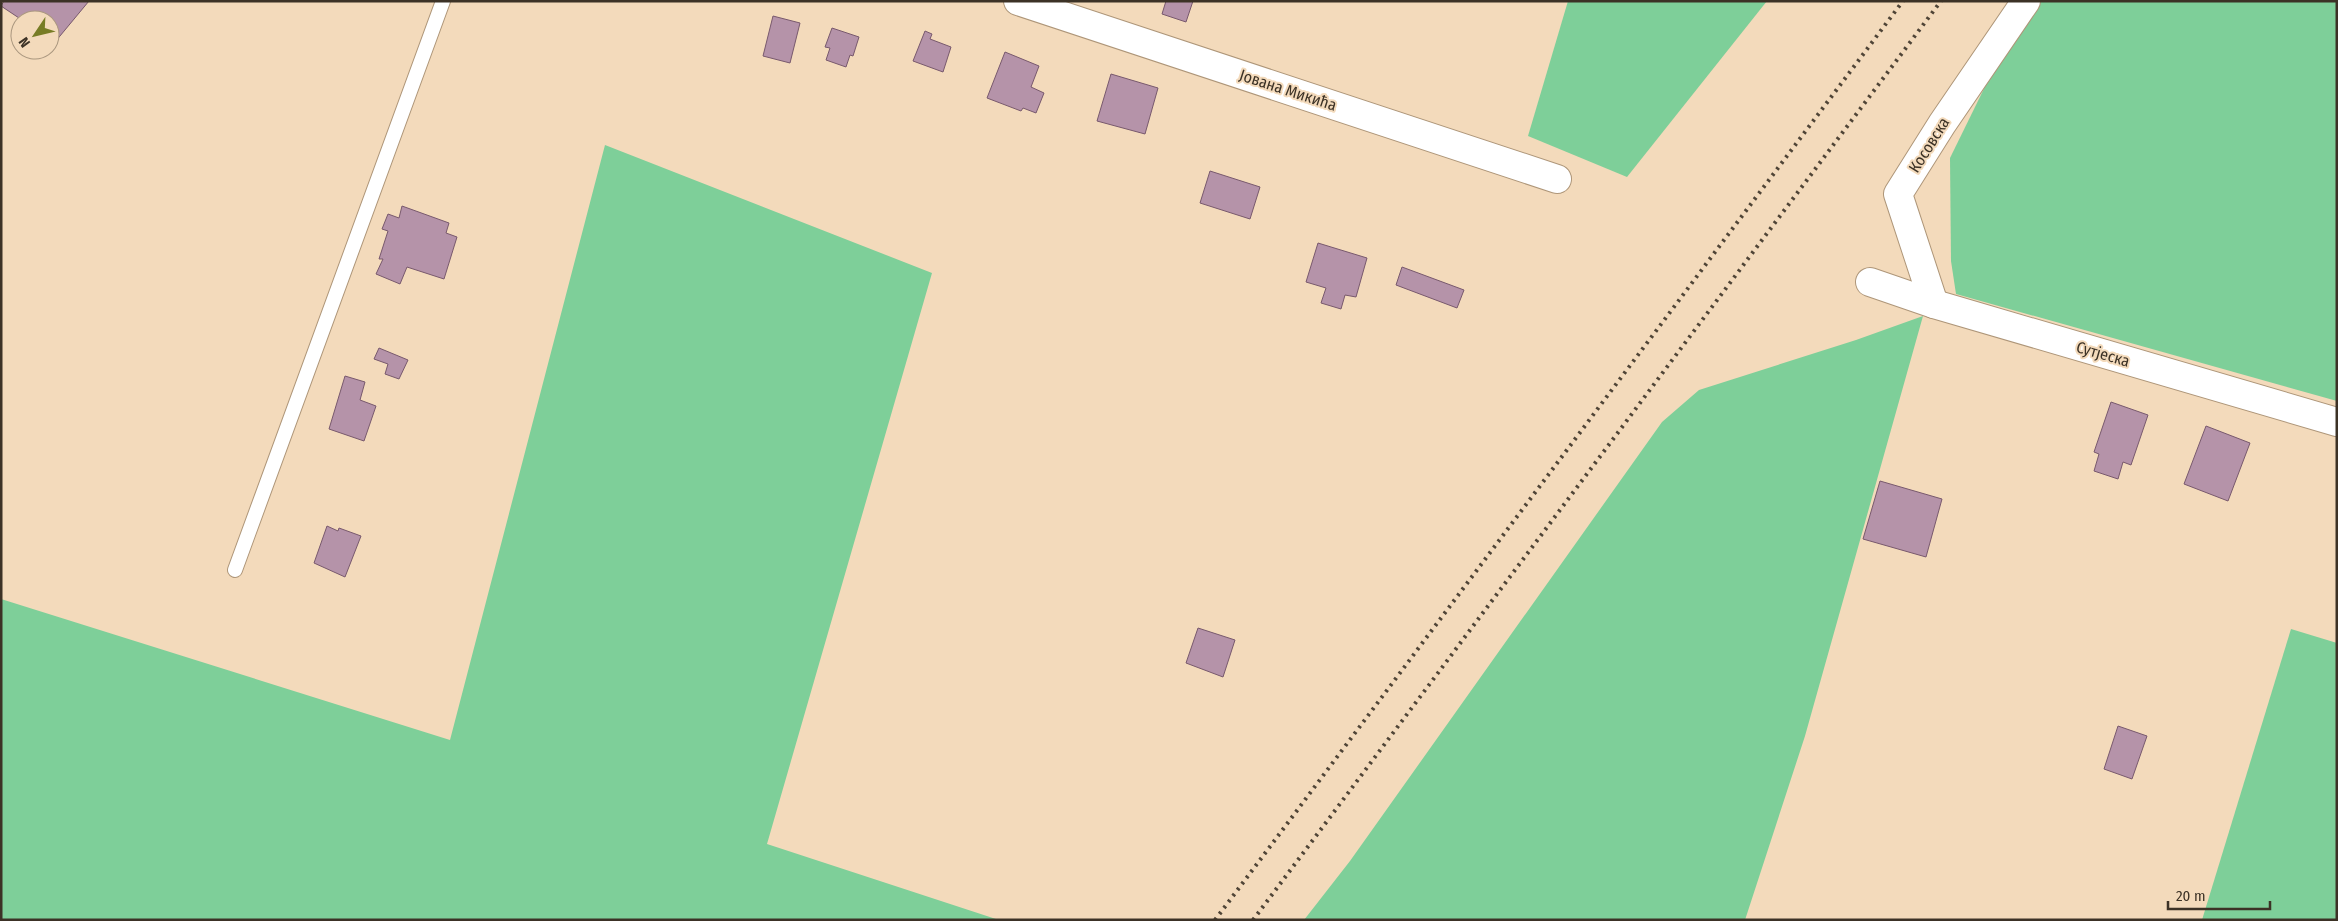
<svg xmlns="http://www.w3.org/2000/svg" width="2338" height="921" font-family="'Fira Sans Condensed',sans-serif">
<rect width="100%" height="100%" fill="#f3dabb"/>
<g fill="#7ecf99">
<path d="M1568 1H1767L1627 177 1528 136Z"/>
<path d="M2027 1H2337V401L1956 294 1951 261 1950 158Z"/>
<path d="M605 145 932 273 767 844 999 920H1V599L450 740Z"/>
<path d="M1923 316 1805 736 1745 920H1304L1350 861 1662 422 1699 390 1856 340Z"/>
<path d="M2291 629 2337 643V920H2202Z"/>
</g>
<g fill="#b593a9" stroke="#78596d">
<path d="M4 1H89L55 42 50 39V20H22L1 6Z"/>
<path d="M1166 1H1193L1186 22 1162 14Z"/>
<path d="M773 16 800 23 790 63 763 56Z"/>
<path d="M832 28 859 37 853 56 850 55 846 67 826 60 830 48 825 47Z"/>
<path d="M925 31 932 34 930 39 951 47 943 72 913 61Z"/>
<path d="M1005 52 1039 66 1031 87 1044 93 1036 113 1023 108 1021 111 987 98Z"/>
<path d="M1111 74 1158 88 1145 134 1097 121Z"/>
<path d="M1210 171 1260 187 1250 219 1200 203Z"/>
<path d="M402 206 449 223 446 233 457 237 444 279 407 267 400 284 376 274 383 259H379L388 231 382 229 388 214 399 218Z"/>
<path d="M1318 243 1367 258 1356 297 1345 295 1341 309 1321 303 1326 288 1306 282Z"/>
<path d="M1402 267 1464 290 1457 308 1396 285Z"/>
<path d="M379 348 408 360 399 379 385 374 388 364 374 359Z"/>
<path d="M345 376 365 382 360 400 376 406 364 441 329 429Z"/>
<path d="M2111 402 2148 415 2131 465 2123 462 2118 479 2094 471 2099 454 2094 452Z"/>
<path d="M2206 426 2250 443 2228 501 2184 484Z"/>
<path d="M1880 481 1942 499 1926 557 1863 539Z"/>
<path d="M327 526 338 531 339 528 361 536 345 577 314 563Z"/>
<path d="M1198 628 1235 640 1223 677 1186 663Z"/>
<path d="M2118 726 2147 736 2132 779 2104 769Z"/>
</g>
<g fill="none" stroke-linecap="round" stroke-linejoin="round">
<g stroke="#ae9679" stroke-width="16">
<path id="service" d="M235 570 443 1"/>
</g>
<g stroke="#ae9679" stroke-width="30">
<g id="minor">
<path d="M1018 1 1557 179"/>
<path d="M1870 282 1934 304 2337 422"/>
<path d="M1934 304 1898 194 1942 124 2026 1"/>
</g>
</g>
<use href="#service" stroke="#fff" stroke-width="14"/>
<use href="#minor" stroke="#fff" stroke-width="28"/>
<g stroke="#4f4436" stroke-width="4" stroke-dasharray="2.5 5" stroke-linecap="butt">
<path d="M1215 920 1903 1"/>
<path d="M1253 920 1941 1"/>
</g>
</g>
<g text-anchor="middle" dominant-baseline="central" stroke-width="4" stroke-linejoin="round" paint-order="stroke">
<g font-size="16" fill="#3c3226" stroke="#f3dabb">
<text transform="translate(1288 90) rotate(18)">Јована Микића</text>
<text transform="translate(1929 145) rotate(-58)">Косовска</text>
<text transform="translate(2103 354) rotate(16)">Сутјеска</text>
</g>
</g>
<rect width="2338" height="921" fill="none" stroke="#3c3226" stroke-width="5"/>
<g transform="translate(35 35) rotate(235)"><circle r="24" fill="#f3dabb" stroke="#aa977f"/>
<path d="M0-4L9 19L0 12L-9 19Z" fill="#777c25"/>
<text y="-8" font-size="14" font-weight="bold" text-anchor="middle" fill="#3c3226">N</text>
</g>
<path d="M2168 901v8h102v-8" fill="none" stroke="#3c3226" stroke-width="2.5"/>
<text x="2176" y="901" font-size="15" fill="#3c3226" stroke="#f3dabb" stroke-width="4" paint-order="stroke">20 m</text>
</svg>
